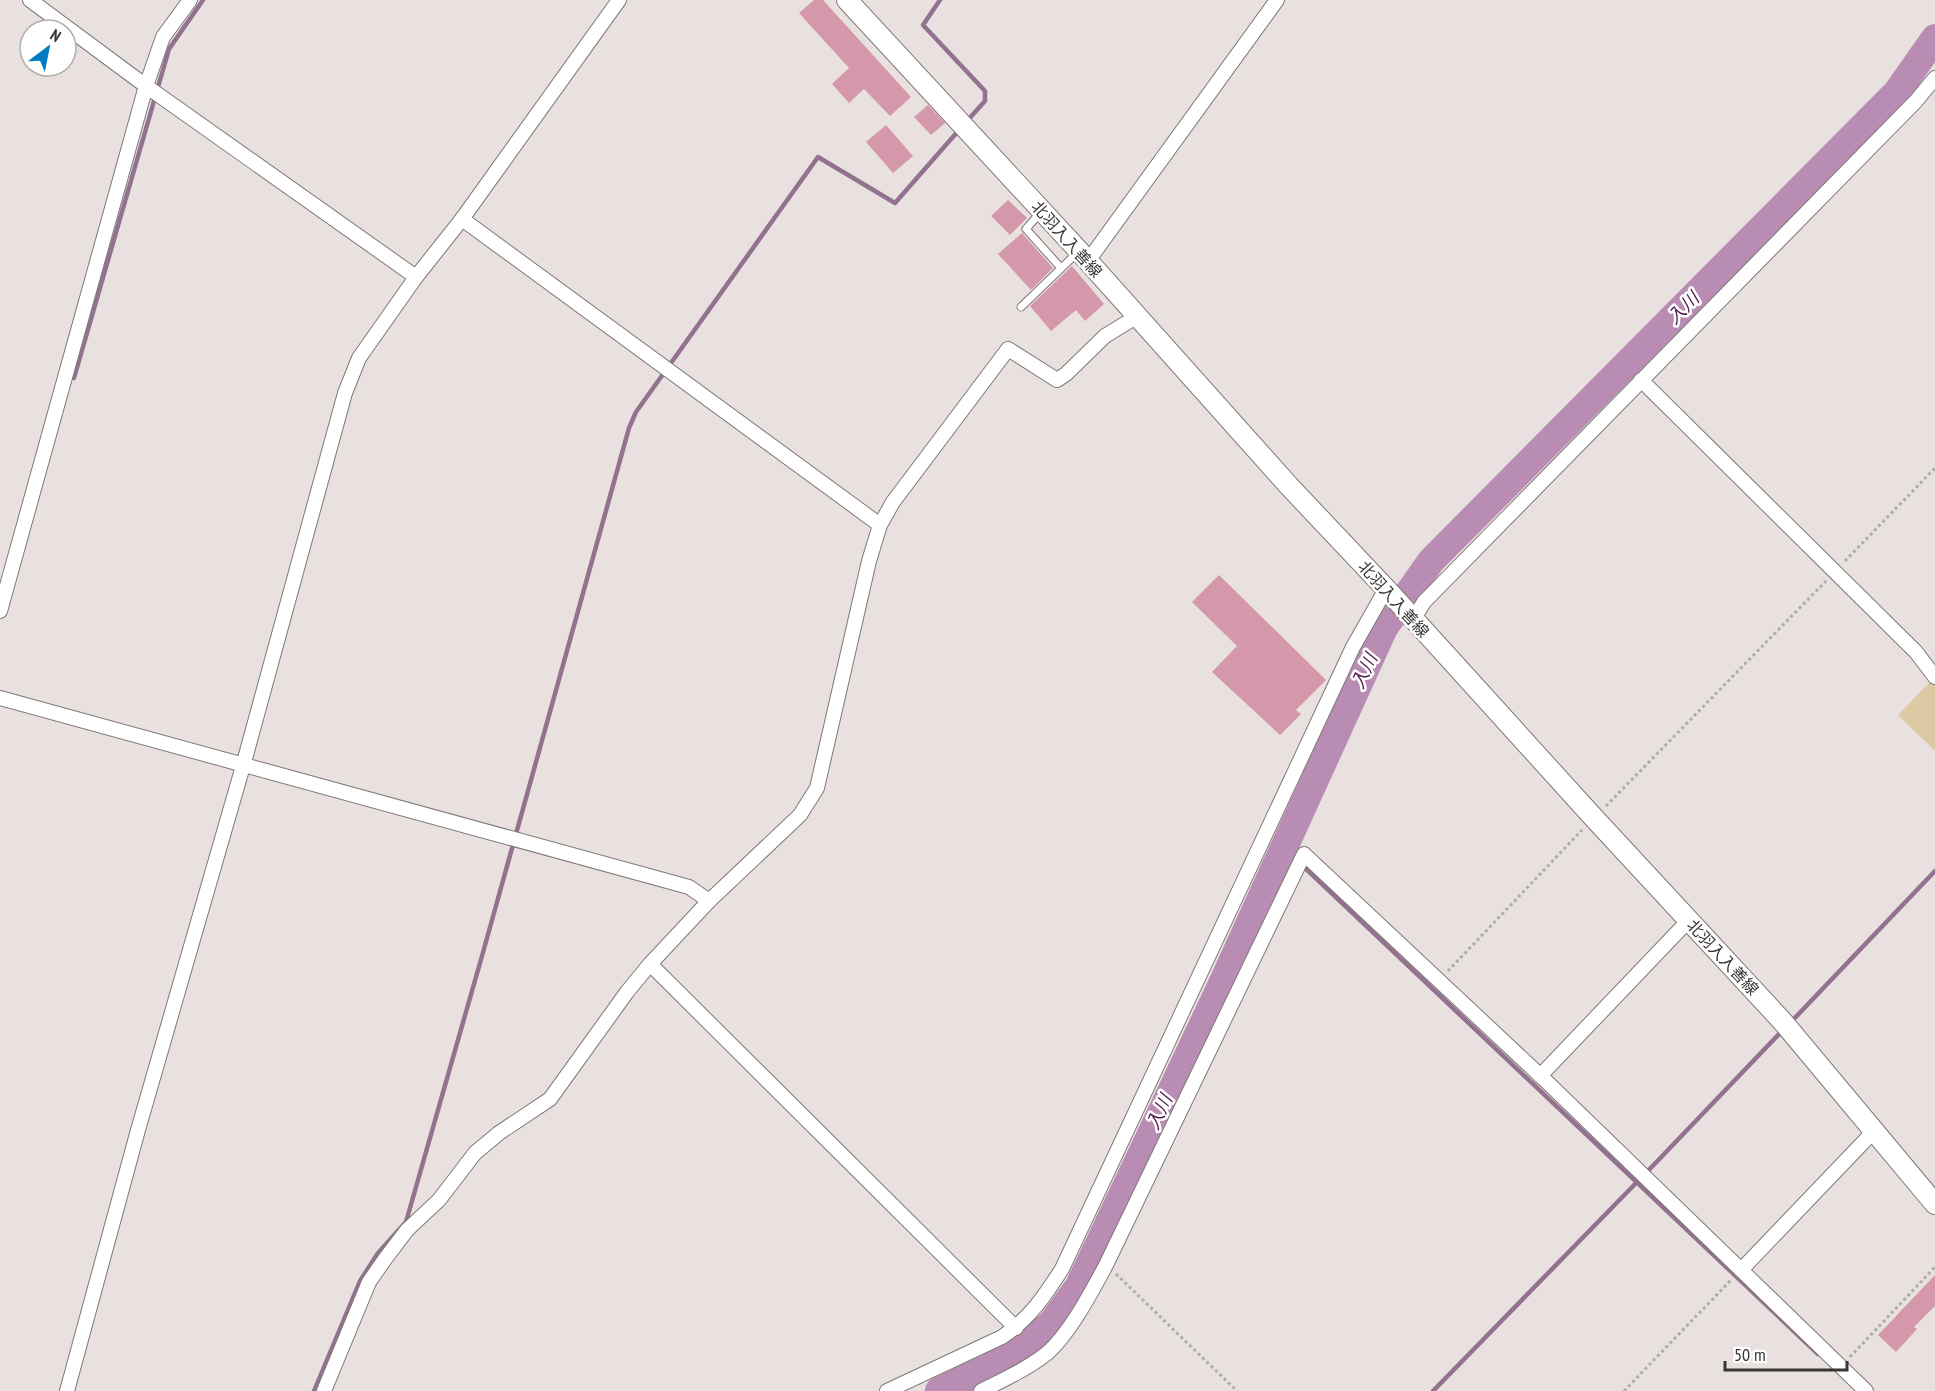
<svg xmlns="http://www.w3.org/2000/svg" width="1935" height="1391" font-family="'PT Sans Narrow','Noto Sans JP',sans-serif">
<rect width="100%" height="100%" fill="#e8e1e0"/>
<path fill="#ddcaa4" d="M1932 680 1935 683V751L1898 715Z"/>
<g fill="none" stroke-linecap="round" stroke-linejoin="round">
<g stroke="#92728e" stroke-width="4.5">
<path d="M940 0 923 25 985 91V101L967 121"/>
<path d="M74 378 169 49 203 0"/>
<path d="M1284 848 1818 1354"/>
<path d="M1790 1023 1935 871"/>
<path d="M1645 1174 1782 1031"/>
<path d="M314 1391 360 1281 378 1253 406 1222 482 956 629 428 636 412 818 157 895 203 959 130"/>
<path d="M1433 1391 1639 1180"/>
</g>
<path stroke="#b98cb4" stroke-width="28" d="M939 1391 1006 1359 1051 1324 1079 1286 1222 984 1384 628 1431 561 1897 92 1935 38"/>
</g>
<g fill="#d598ab">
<path d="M814 0H823L911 97 890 116 864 89 849 103 832 84 849 68 799 13Z"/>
<path d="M928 105 945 123 931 135 914 117Z"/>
<path d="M886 125 913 156 893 173 866 142Z"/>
<path d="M1008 200 1027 218 1010 235 991 216Z"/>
<path d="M1022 233 1053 268 1031 290 998 254Z"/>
<path d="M1072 266 1104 304 1085 321 1076 310 1051 331 1030 306Z"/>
<path d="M1219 575 1326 680 1296 710 1301 714 1280 735 1212 672 1237 646 1192 602Z"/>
<path d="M1935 1275V1306L1914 1327 1917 1329 1896 1352 1878 1335Z"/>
</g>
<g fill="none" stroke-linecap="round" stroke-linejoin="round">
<g stroke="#7f7877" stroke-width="9">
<g id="lane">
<path d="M1040 213 1026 229 1061 268"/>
<path d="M1021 307 1077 253"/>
</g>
</g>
<g stroke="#7f7877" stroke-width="16">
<g id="street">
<path d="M30 0 146 86 416 277"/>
<path d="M462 219 880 525"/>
<path d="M1088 261 1277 0"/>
<path d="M1641 380 1916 652 1935 677"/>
<path d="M0 611 146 86 163 37 190 0"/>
<path d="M1413 620 1424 602 1916 101 1935 78"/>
<path d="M0 698 689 887 709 901"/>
<path d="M650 964 1016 1328"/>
<path d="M1540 1076 1689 920"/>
<path d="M1741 1270 1875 1130"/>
<path d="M67 1391 138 1130 243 766 345 393 359 358 416 277 462 219 619 0"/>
<path d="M324 1391 369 1282 385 1259 407 1230 439 1200 475 1153 499 1133 550 1099 627 992 650 964 709 901 800 815 817 788 869 561 880 525 893 502 1008 349 1057 380 1066 374 1105 336 1136 317"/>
<path d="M887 1391 1002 1337C1030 1318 1044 1297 1062 1269L1353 647 1386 589"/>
<path d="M981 1391C1003 1380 1027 1369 1046 1354 1069 1335 1092 1291 1106 1265L1304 854 1546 1081 1866 1391"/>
</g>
</g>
<g stroke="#7f7877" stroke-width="22">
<path id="secondary" d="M847 0 1079 251 1289 486 1390 593 1594 818 1783 1022 1935 1204"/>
</g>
<g stroke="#b1acab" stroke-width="3" stroke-dasharray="3 3" stroke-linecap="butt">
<path d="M1845 561 1935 468"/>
<path d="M1606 806 1826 581"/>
<path d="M1448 971 1582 830"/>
<path d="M1116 1274 1237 1391"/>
<path d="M1850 1357 1935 1267"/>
<path d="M1624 1391 1731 1280"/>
</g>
<use href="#lane" stroke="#fff" stroke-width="7"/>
<use href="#street" stroke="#fff" stroke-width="14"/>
<use href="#secondary" stroke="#fff" stroke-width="20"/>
</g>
<g text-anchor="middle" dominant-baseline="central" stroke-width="5" stroke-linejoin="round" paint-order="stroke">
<g font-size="16" fill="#383635" stroke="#fff">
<text transform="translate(1067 239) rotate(48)">北羽入入善線</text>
<text transform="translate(1394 599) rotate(48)">北羽入入善線</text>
<text transform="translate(1723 957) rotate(47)">北羽入入善線</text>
</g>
<g font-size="18" font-style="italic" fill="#4f184b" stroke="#fff">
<text transform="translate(1683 308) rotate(-45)">入川</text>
<text transform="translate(1364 671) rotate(-65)">入川</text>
<text transform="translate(1159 1112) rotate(-65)">入川</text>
</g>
</g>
<g transform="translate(48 48) rotate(32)"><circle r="28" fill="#ffffff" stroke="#afafae" stroke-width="1.5"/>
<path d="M0-4.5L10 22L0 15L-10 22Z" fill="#007ac3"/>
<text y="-9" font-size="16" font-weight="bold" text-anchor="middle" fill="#383635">N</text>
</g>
<path d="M1725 1361v9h122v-9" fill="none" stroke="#383635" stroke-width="3"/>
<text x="1734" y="1361" font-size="18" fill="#383635" stroke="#ffffff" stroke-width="4.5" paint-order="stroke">50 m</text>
</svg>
